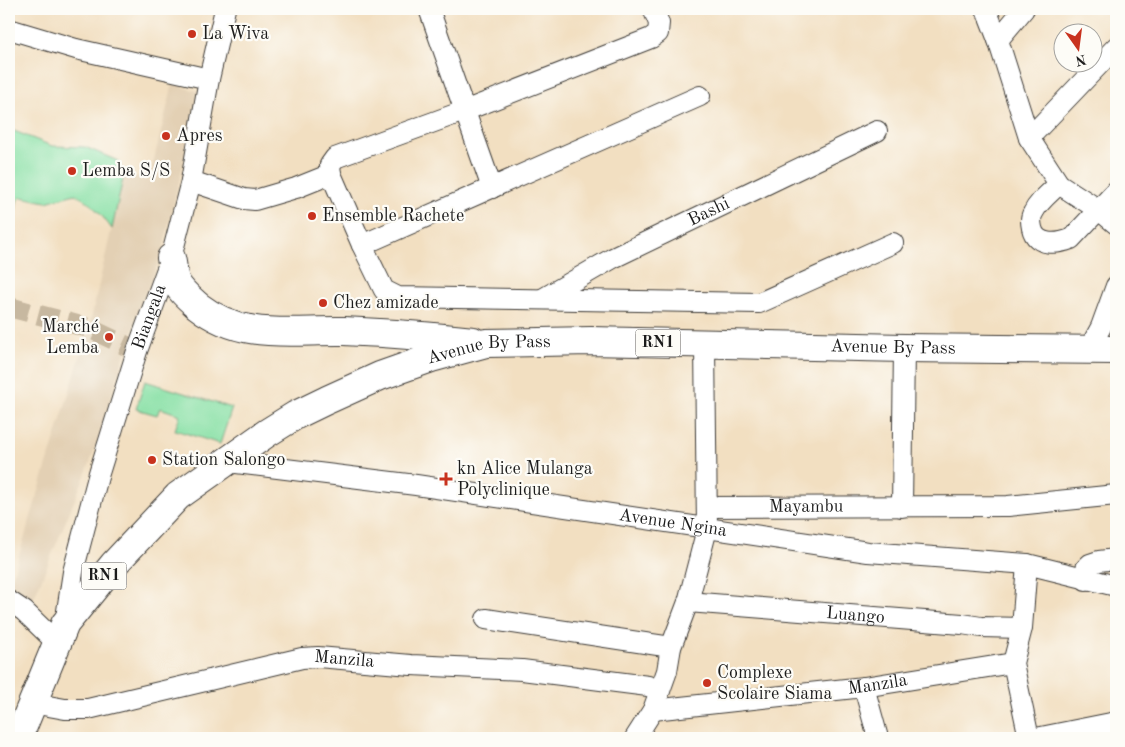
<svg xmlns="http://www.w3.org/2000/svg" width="1125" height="747" font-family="'Old Standard TT',serif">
<rect width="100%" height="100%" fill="#fdfcf7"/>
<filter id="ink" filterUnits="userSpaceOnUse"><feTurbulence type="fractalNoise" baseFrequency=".02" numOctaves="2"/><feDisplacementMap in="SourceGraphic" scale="10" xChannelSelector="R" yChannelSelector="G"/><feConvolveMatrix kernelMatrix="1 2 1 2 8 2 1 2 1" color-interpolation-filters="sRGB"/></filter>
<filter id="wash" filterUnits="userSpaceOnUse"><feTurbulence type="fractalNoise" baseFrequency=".0096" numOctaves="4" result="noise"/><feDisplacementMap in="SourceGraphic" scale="20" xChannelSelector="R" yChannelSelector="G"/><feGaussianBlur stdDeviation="1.12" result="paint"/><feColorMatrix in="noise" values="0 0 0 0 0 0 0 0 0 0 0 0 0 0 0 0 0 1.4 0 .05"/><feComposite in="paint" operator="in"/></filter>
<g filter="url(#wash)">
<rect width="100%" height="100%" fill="#f2dfc1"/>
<path fill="#e3d0b4" d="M173 84 200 92 163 250 128 345 90 463 32 602 9 593V588L89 328 124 174 149 179Z"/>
<g fill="#87e0a5" stroke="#527e60">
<path d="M9 129 52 146 85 147 118 161 124 174 112 229C101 214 92 203 75 194L46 202 21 197 17 201 15 215 9 233Z"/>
<path d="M145 381 232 408 220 444 175 430 180 415 160 408 157 415 136 409Z"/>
</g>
</g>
<g filter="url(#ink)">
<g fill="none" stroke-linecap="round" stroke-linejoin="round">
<path stroke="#c7b8a0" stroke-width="20" stroke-dasharray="20 10" stroke-linecap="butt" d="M9 307 89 328 137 351"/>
<g stroke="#3c3935" stroke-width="22">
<g id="minor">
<path d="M429 9 492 188"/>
<path d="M653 9 659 23 658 33 651 38 464 111 335 158 330 165 331 174 362 245 384 290 398 297 759 303 893 243"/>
<path d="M986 9 998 40 1029 138 1059 184 1099 210 1116 224"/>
<path d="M9 29 76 49 209 79"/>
<path d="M998 40 1024 9"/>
<path d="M1029 138 1116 47"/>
<path d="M191 181 244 199 255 200 296 188 331 174"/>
<path d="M1059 184C1050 193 1038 202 1033 213 1030 218 1031 223 1032 228 1036 247 1058 244 1071 239L1116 191"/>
<path d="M362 245 700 96"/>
<path id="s1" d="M544 298 613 258 877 131"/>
<path d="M1089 349 1101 327 1116 286"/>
<path id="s2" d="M228 462 416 485 868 552 1027 564 1116 586"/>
<path id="s3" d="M708 507 1008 506 1116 495"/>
<path d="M902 507 904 348"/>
<path d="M1027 564 1022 628 1013 663 1029 738"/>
<path d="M1086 580V568L1090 564 1099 561 1116 559"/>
<path d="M9 601 24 611 57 643"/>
<path id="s4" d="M688 602 962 624 981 627 1022 628"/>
<path d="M486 619 671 647"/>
<path id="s5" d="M65 624 73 572 99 473 137 351 171 258 191 181 209 79 225 9"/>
<path d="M864 687 878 738"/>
<path id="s6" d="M32 703 65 709H88L302 658 318 657 411 665 522 670 648 686 660 690"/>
<path id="s7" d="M653 710 864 687 1013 663"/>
<path d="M635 738 653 710 667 671 671 647 688 602 707 529 705 344"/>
<path d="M1036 738 1116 722"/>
</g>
</g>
<g stroke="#3c3935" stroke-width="30">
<g id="highway">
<path d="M171 258C173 265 173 273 175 280 179 290 190 299 198 306 243 341 290 330 344 331 387 333 430 336 473 341"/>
<path id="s8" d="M14 738 24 724 65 624 114 564 178 496 267 433 296 415 327 400 380 376 431 358 486 343 591 341 904 348 1116 350"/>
</g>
</g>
<use href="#minor" stroke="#fff" stroke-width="20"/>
<use href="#highway" stroke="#fff" stroke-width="28"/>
</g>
</g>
<g fill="#c8321e" stroke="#fdfcf7" stroke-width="2">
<circle cx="192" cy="34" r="5"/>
<circle cx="166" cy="136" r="5"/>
<circle cx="72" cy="171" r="5"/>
<circle cx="312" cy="216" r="5"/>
<circle cx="323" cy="303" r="5"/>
<circle cx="109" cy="337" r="5"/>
<circle cx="152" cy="460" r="5"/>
<path d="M443.5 471.5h5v5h5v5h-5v5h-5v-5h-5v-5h5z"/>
<circle cx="707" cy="683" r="5"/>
</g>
<g text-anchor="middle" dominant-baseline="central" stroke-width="4.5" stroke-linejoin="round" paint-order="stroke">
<g fill="#fdfcf7" stroke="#605f5e" stroke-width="1">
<rect x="635.5" y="329.5" width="45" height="27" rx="4"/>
<rect x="81.5" y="562.5" width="45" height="27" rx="4"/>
</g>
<g font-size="16" font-weight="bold" fill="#1c1c1c">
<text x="658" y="343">RN1</text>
<text x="104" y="576">RN1</text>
</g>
<g font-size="18" fill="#1c1c1c" stroke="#fdfcf7" text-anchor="start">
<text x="202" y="34">La Wiva</text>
<text x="176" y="136">Apres</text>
<text x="82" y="171">Lemba S/S</text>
<text x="322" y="216">Ensemble Rachete</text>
<text x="333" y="303">Chez amizade</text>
<text x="99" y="327" text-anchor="end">Marché<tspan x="99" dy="21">Lemba</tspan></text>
<text x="162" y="460">Station Salongo</text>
<text x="457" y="469">kn Alice Mulanga<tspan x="457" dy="21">Polyclinique</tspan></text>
<text x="717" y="673">Complexe<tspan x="717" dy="21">Scolaire Siama</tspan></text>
</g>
<g font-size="18" fill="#1c1c1c" stroke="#fdfcf7">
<text stroke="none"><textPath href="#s1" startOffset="186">Bashi</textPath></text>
<text stroke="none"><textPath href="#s5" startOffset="319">Biangala</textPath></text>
<text stroke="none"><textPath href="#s8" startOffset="1050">Avenue By Pass</textPath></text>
<text stroke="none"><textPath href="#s8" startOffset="645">Avenue By Pass</textPath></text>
<text stroke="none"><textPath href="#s3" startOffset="98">Mayambu</textPath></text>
<text stroke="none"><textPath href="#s2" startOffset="449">Avenue Ngina</textPath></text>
<text stroke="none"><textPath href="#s4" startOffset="168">Luango</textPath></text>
<text stroke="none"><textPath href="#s6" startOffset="319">Manzila</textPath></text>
<text stroke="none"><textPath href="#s7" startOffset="226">Manzila</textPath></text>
</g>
</g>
<rect width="1125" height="747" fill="none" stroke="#fdfcf7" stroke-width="30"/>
<g transform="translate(1078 48) rotate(166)"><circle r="24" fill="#fdfcf7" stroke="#a3a29f"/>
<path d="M0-4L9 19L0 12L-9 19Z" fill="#c8321e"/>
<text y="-8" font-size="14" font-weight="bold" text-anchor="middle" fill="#1c1c1c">N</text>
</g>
</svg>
